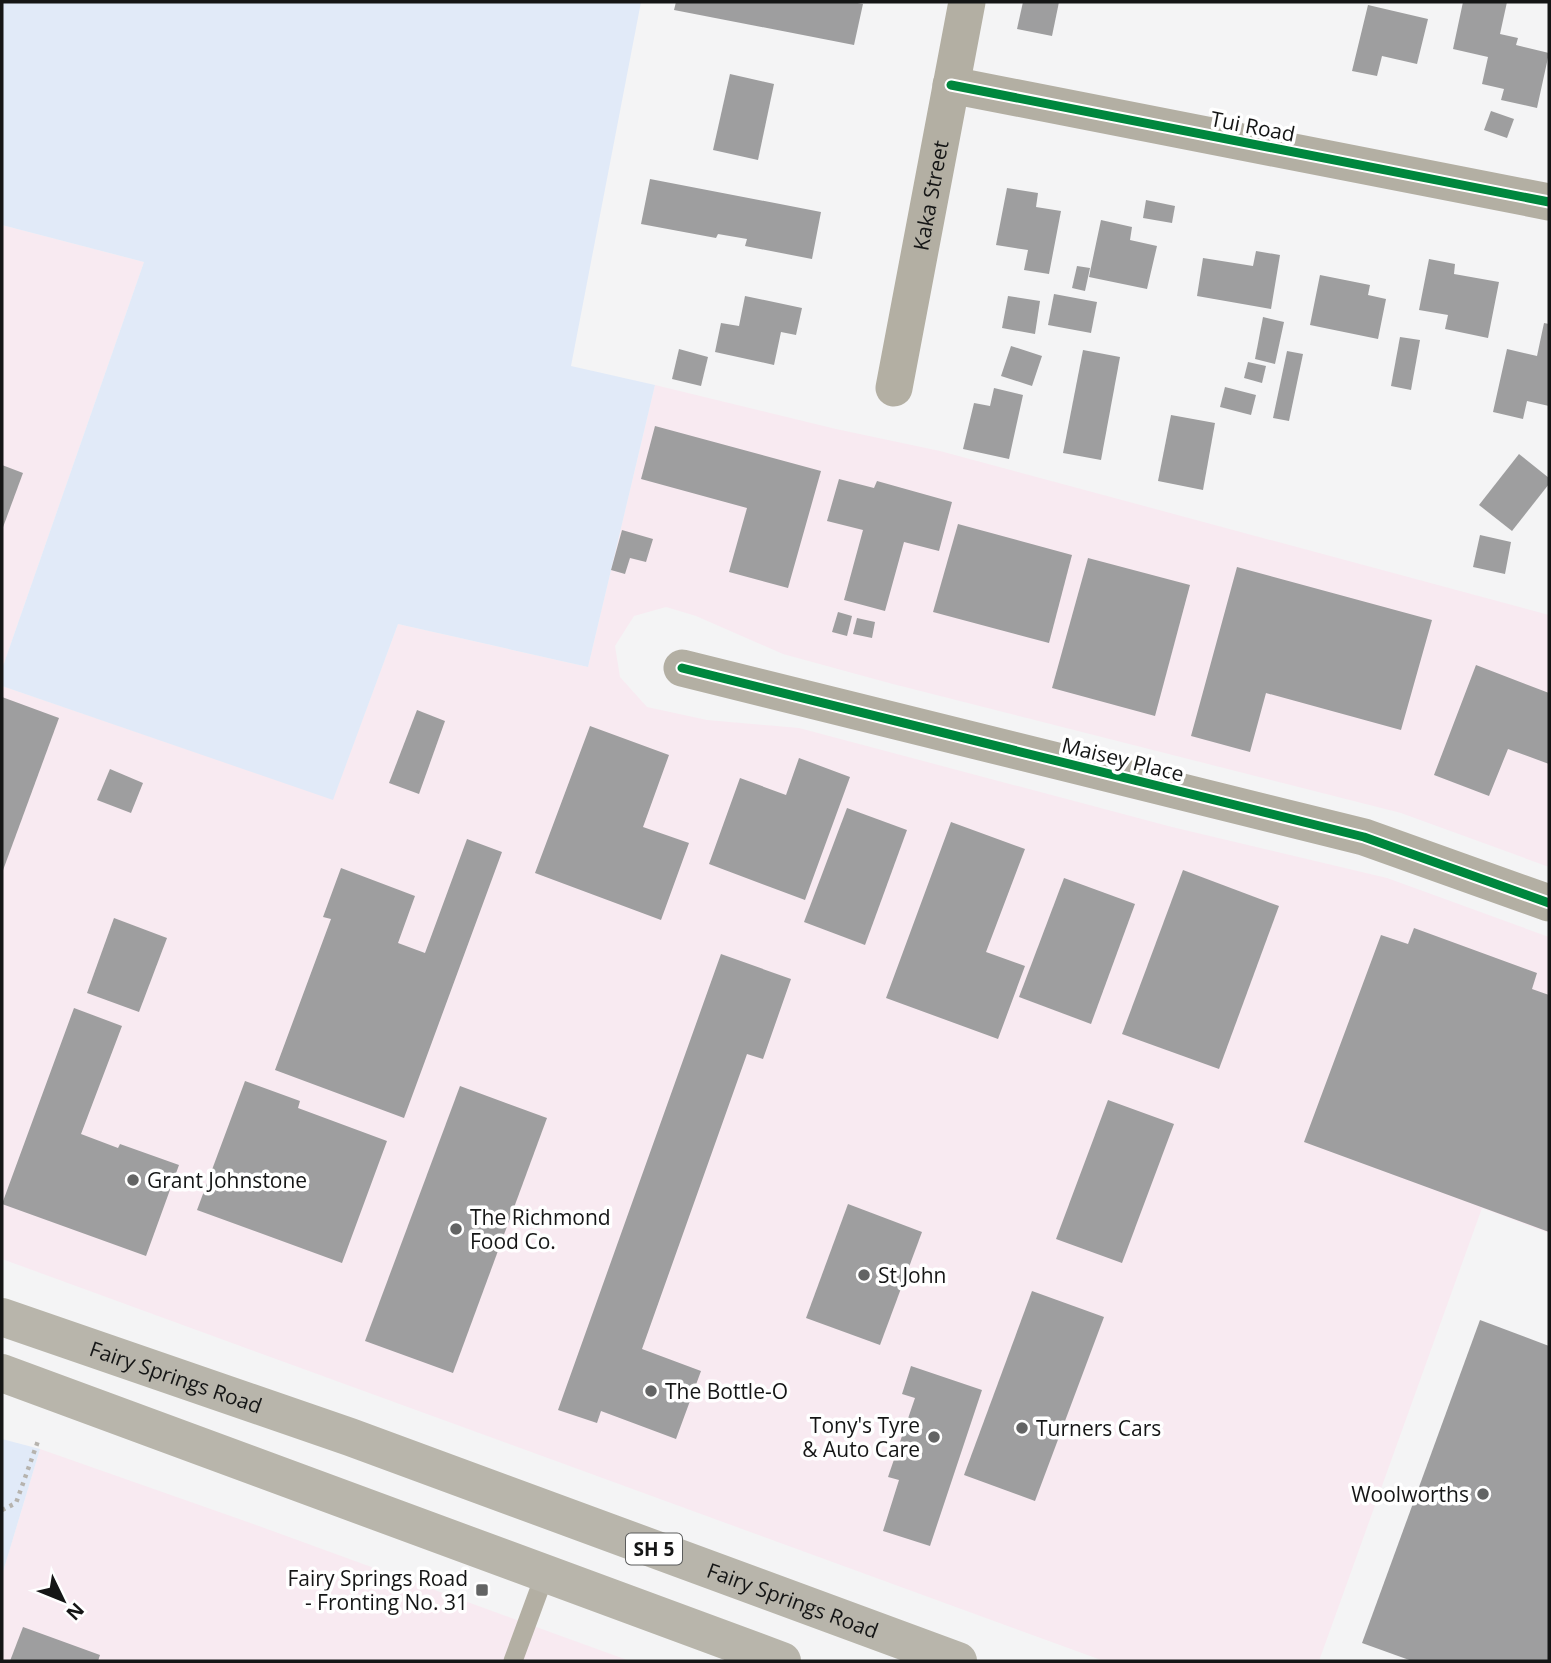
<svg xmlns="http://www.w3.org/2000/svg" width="1551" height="1663" font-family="'Open Sans',sans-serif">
<rect width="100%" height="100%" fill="#f4f4f5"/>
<g fill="#f8eaf1">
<path d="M2 225 144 262 2 669Z"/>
<path d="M655 385 836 429 940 451 1549 615V867L1401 813 889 683 783 654 696 616 666 607 634 616 615 646 620 677 647 707 707 720 799 728 1172 827 1387 878 1549 937V1233L1482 1208 1319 1661H1104L2 1259V686L333 799 398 624 588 667Z"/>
<path d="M40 1449 242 1520 630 1661H2V1575Z"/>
</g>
<g fill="#e1eaf8">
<path d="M2 2H641L571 366 655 385 588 667 398 624 333 800 2 686V669L144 262 2 225Z"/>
<path d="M2 1439 40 1449 2 1575Z"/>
</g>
<g fill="#9e9e9f">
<path d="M676 2H852L863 4 854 45 674 10Z"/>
<path d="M1023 2H1059L1052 36 1017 29Z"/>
<path d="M1463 2H1507L1500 34 1518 38 1516 45 1549 53 1537 108 1501 100 1504 89 1482 84 1488 57 1453 49Z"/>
<path d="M1368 5 1428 19 1417 64 1382 56 1377 76 1352 71Z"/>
<path d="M730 74 774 84 758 160 713 150Z"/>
<path d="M1491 111 1514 119 1507 138 1484 130Z"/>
<path d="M650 179 821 212 812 259 745 246 747 239 718 234 716 238 641 224Z"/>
<path d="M1007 188 1038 193 1036 207 1061 211 1049 274 1024 270 1028 250 996 245Z"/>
<path d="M1146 200 1175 206 1172 223 1143 218Z"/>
<path d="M1101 220 1132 227 1130 240 1157 246 1147 289 1089 277Z"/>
<path d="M1256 251 1280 255 1271 309 1197 296 1203 258 1253 266Z"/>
<path d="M1429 259 1455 264 1454 274 1499 282 1488 338 1445 329 1448 315 1419 310Z"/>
<path d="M1077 266 1090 268 1085 291 1072 288Z"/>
<path d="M1320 275 1370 285 1368 295 1386 299 1378 339 1310 325Z"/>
<path d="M1054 294 1097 302 1091 333 1048 325Z"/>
<path d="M745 296 802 308 796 335 781 332 774 365 715 352 721 323 739 326Z"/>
<path d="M1008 296 1040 301 1035 334 1002 328Z"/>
<path d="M1263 317 1284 322 1275 364 1255 359Z"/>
<path d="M1544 323 1549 324V406L1527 401 1523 419 1493 412 1507 349 1537 356Z"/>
<path d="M1400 337 1420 340 1411 390 1391 386Z"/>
<path d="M1011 346 1042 356 1032 386 1001 376Z"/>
<path d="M679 349 708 357 701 386 672 379Z"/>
<path d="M1083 350 1120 357 1101 460 1063 453Z"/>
<path d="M1287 351 1303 354 1289 421 1273 418Z"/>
<path d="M1248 362 1266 366 1262 383 1244 378Z"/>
<path d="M1225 387 1256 395 1251 415 1220 407Z"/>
<path d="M994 388 1023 395 1009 459 963 449 974 403 990 406Z"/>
<path d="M1171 415 1215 423 1203 490 1158 481Z"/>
<path d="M655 426 821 471 788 588 729 572 747 508 641 479Z"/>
<path d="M1519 454 1549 478V484L1512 531 1479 505Z"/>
<path d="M2 465 23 473 2 530Z"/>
<path d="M839 479 874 488 877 481 952 502 939 551 904 542 885 611 844 600 863 530 827 521Z"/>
<path d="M958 524 1072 555 1049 643 933 612Z"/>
<path d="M622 530 653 539 646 562 630 558 625 574 611 570Z"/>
<path d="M1480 535 1511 542 1505 574 1473 567Z"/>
<path d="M1088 558 1190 585 1155 716 1052 688Z"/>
<path d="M1237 567 1432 620 1401 730 1266 693 1250 752 1191 736Z"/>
<path d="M838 612 852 616 847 636 832 632Z"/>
<path d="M857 618 875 622 872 638 853 634Z"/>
<path d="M1476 665 1549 693V764L1508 749 1489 796 1434 775Z"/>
<path d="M2 697 59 718 2 873Z"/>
<path d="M417 710 445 721 419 794 389 783Z"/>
<path d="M590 726 669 755 643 827 689 843 661 920 535 873Z"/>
<path d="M799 758 850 777 805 900 709 864 740 778 786 795Z"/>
<path d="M110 769 143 783 131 813 97 800Z"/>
<path d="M847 808 907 830 865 945 804 922Z"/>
<path d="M951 822 1025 849 986 952 1025 966 998 1039 886 998Z"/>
<path d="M467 839 502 852 404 1118 275 1070 331 919 323 917 341 868 415 896 398 943 425 953Z"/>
<path d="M1183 870 1279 906 1219 1069 1122 1034Z"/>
<path d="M1064 878 1135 904 1091 1024 1019 997Z"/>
<path d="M114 918 167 938 139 1012 87 993Z"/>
<path d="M1414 928 1537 973 1532 989 1549 995V1232L1304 1142 1381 935 1408 944Z"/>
<path d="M721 954 791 979 763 1059 747 1054 642 1349 701 1371 676 1439 601 1411 597 1423 558 1410Z"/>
<path d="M74 1008 122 1026 81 1134 118 1148 120 1144 179 1165 146 1256 2 1204Z"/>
<path d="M245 1081 300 1101 298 1108 387 1141 342 1263 197 1210Z"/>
<path d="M460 1086 547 1118 453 1373 365 1341Z"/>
<path d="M1108 1100 1174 1124 1122 1263 1056 1239Z"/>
<path d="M848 1204 922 1232 880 1345 806 1318Z"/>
<path d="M1032 1291 1104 1317 1035 1501 964 1475Z"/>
<path d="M1480 1320 1549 1346V1661H1412L1362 1643Z"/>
<path d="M911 1366 982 1390 930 1546 883 1531 899 1480 888 1477 915 1398 902 1394Z"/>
<path d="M23 1627 100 1655 98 1661H10Z"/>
</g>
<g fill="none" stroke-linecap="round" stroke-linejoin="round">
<path stroke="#b6b3ae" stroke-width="4.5" stroke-dasharray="3.5 5" stroke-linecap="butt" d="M2 1510 16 1503 38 1441"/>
<path stroke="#b3afa3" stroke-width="19" d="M513 1661 545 1574"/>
<g stroke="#b3afa3" stroke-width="37">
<path d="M951 85 1549 202"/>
<path id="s1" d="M894 388 967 2"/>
<path d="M682 668 1364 837 1549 903"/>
</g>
<g stroke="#b8b5ab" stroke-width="38">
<path id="s2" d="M2 1317 350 1437 958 1661"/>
<path d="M2 1373 782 1661"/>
</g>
<g stroke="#fff" stroke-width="13">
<g id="cycleway">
<path d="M951 85 1549 202"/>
<path d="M682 668 1364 837 1549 903"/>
</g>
</g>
<use href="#cycleway" stroke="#00873e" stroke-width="9"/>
</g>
<g fill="#636464" stroke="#fff" stroke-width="2.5">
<circle cx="133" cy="1180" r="7"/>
<circle cx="456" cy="1229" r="7"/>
<circle cx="864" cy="1275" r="7"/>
<circle cx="651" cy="1391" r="7"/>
<circle cx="1022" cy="1428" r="7"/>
<circle cx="934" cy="1437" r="7"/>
<circle cx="1483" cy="1494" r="7"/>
<rect x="475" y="1583" width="14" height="14" rx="3.5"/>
</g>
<g text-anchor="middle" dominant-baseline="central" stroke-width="7" stroke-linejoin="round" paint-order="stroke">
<rect fill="#fff" stroke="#5b5c5c" stroke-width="2" x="626" y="1533.5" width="56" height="31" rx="5"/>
<g font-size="19" font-weight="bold" fill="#151616">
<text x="654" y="1549">SH 5</text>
</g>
<g font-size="21" fill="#151616" stroke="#fff">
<text transform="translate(1253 126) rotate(11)">Tui Road</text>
<text stroke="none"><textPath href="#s1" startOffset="196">Kaka Street</textPath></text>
<text transform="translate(1123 759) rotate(14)">Maisey Place</text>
<text stroke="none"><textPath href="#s2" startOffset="184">Fairy Springs Road</textPath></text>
<text stroke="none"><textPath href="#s2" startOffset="840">Fairy Springs Road</textPath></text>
</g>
<g font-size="21" fill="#151616" stroke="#fff" text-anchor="start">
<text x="147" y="1180">Grant Johnstone</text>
<text x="470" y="1217">The Richmond<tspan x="470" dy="24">Food Co.</tspan></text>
<text x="878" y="1275">St John</text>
<text x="665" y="1391">The Bottle-O</text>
<text x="920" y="1425" text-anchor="end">Tony's Tyre<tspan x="920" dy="24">&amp; Auto Care</tspan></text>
<text x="1036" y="1428">Turners Cars</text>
<text x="1469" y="1494" text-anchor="end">Woolworths</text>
<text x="468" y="1578" text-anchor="end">Fairy Springs Road<tspan x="468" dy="24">- Fronting No. 31</tspan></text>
</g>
</g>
<rect width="1551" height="1663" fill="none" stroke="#151616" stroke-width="7"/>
<g transform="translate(63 1600) rotate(133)" stroke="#ffffff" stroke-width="5" paint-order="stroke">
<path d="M0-5L12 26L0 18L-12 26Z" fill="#151616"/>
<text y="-10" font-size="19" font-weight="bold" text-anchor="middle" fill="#151616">N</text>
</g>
</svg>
